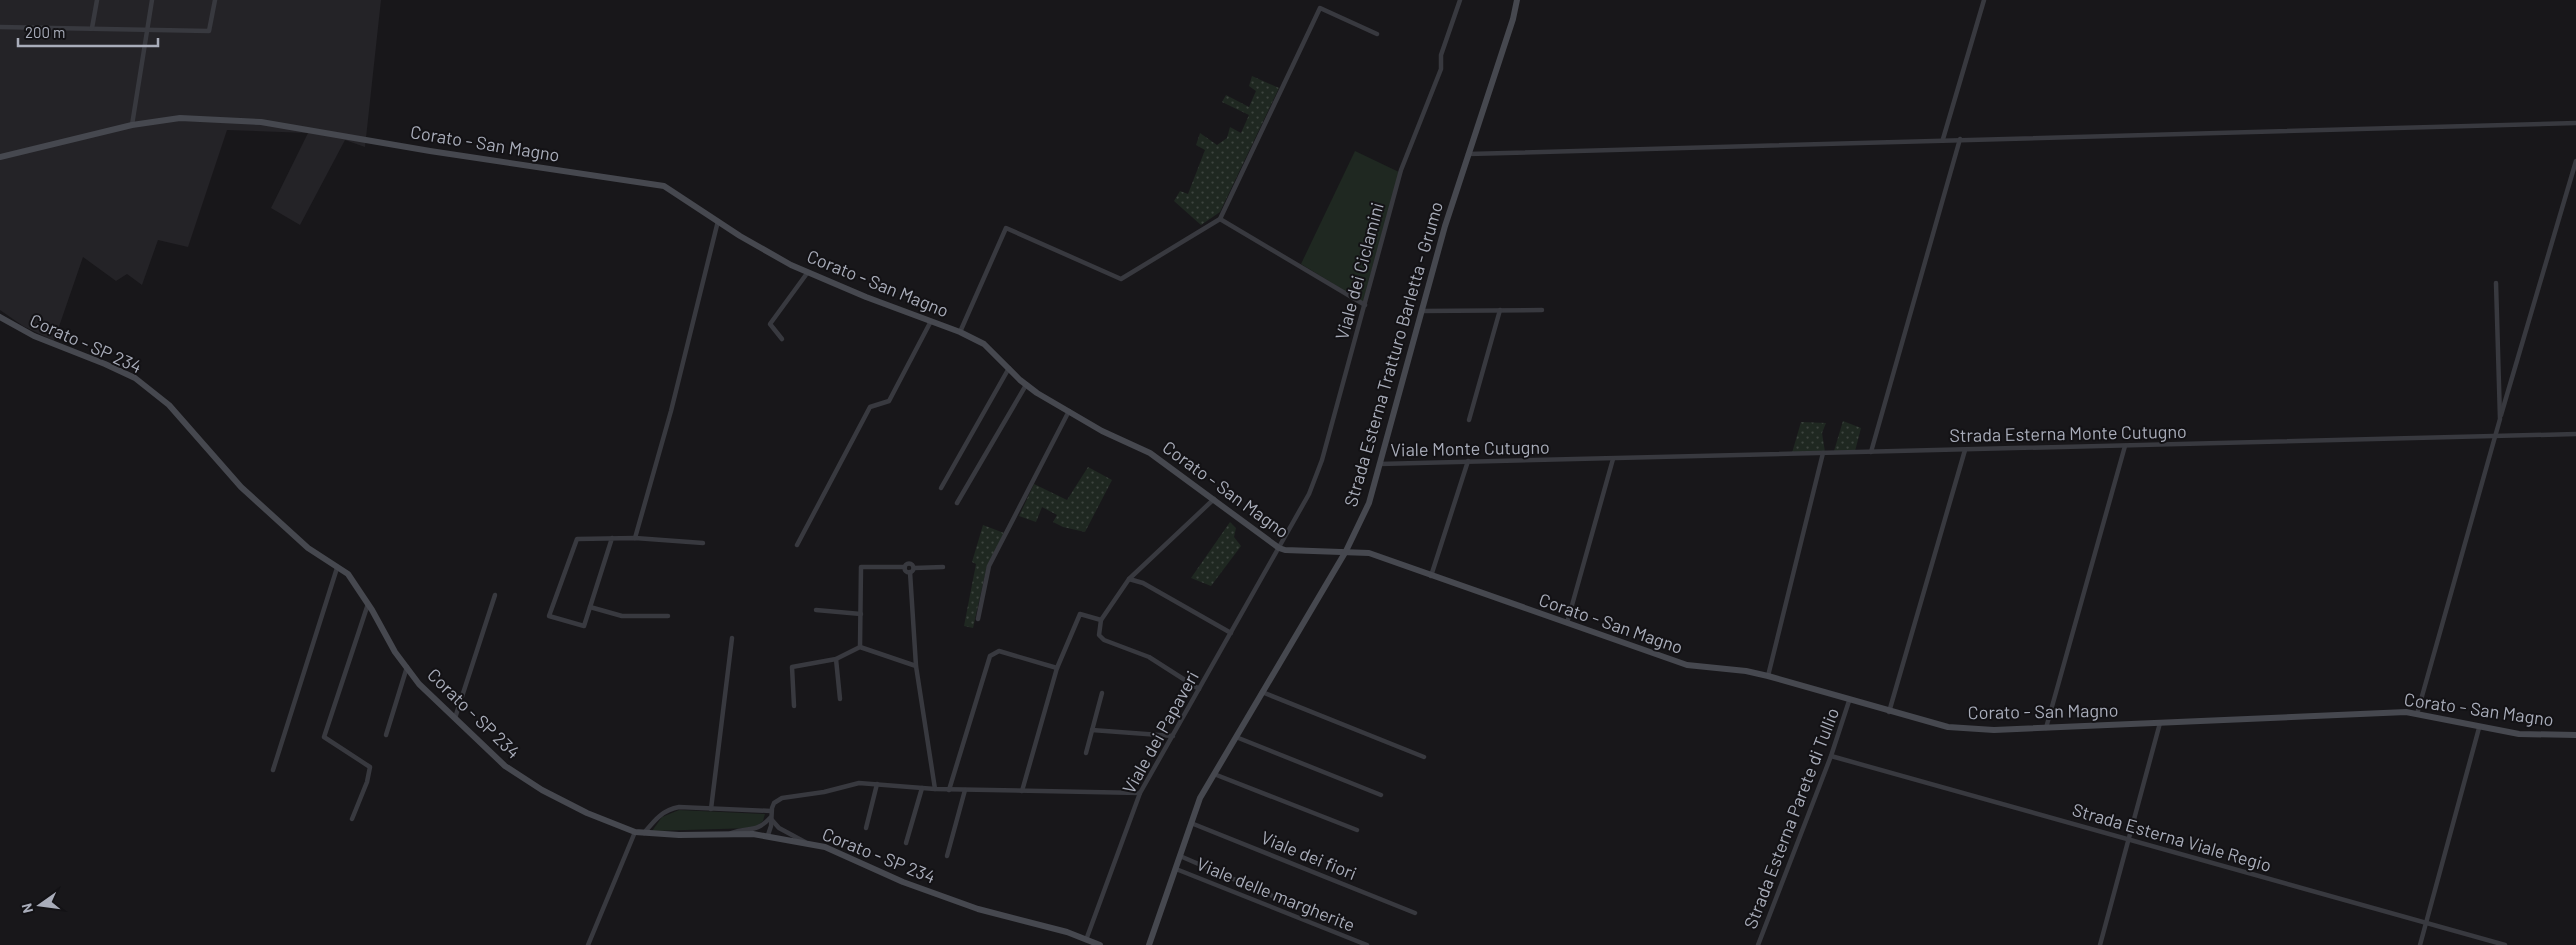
<svg xmlns="http://www.w3.org/2000/svg" width="2576" height="945" font-family="Barlow,sans-serif">
<defs>
<pattern id="garden-dots" width="8" height="8" patternUnits="userSpaceOnUse" patternTransform="scale(1.25)"><rect width="8" height="8" fill="#1f2821"/><path d="M2 2h.1M6 6h.1" fill="none" stroke="#3d443f" stroke-width="1.8" stroke-linecap="round"/></pattern>
</defs>
<rect width="100%" height="100%" fill="#18171a"/>
<path fill="#242327" d="M0 0H381L365 147 345 140 300 225 271 208 308 133 227 130 188 247 158 240 142 285 127 274 116 281 83 257 54 341 23 326 0 310Z"/>
<g fill="#1f2821">
<path d="M1355 151 1399 172 1363 302 1301 264Z"/>
<path d="M679 810 765 814 763 821 754 828 652 831 662 817Z"/>
</g>
<g fill="url(#garden-dots)">
<path d="M1252 76 1279 88 1220 212 1201 225 1174 201 1180 191 1188 194 1205 150 1196 145 1200 133 1217 145 1227 138 1230 127 1241 133 1249 115 1222 102 1226 95 1249 107 1256 91 1249 86Z"/>
<path d="M1843 421 1861 428 1855 451H1834Z"/>
<path d="M1801 422 1826 423 1822 433 1825 452 1792 453Z"/>
<path d="M1088 467 1112 480 1085 532 1063 527 1053 522 1057 515 1042 507 1036 522 1019 516 1034 484 1067 500Z"/>
<path d="M1230 522 1236 528 1234 537 1241 546 1211 586 1191 578Z"/>
<path d="M983 525 1004 533 987 566 973 628 964 626 976 564 972 562Z"/>
</g>
<g fill="none" stroke-linecap="round" stroke-linejoin="round">
<g stroke="#38393f" stroke-width="4.5">
<path d="M0 27 209 31 215 0"/>
<path d="M92 28 97 0"/>
<path d="M132 125 152 0"/>
<path d="M1943 139 1984 0"/>
<path d="M1468 154 2576 123"/>
<path d="M1220 219 1365 305"/>
<path d="M1421 311 1542 310"/>
<path d="M960 332 1006 228 1121 279 1220 219 1320 8 1377 34"/>
<path d="M782 339 770 324 808 272"/>
<path d="M2501 415 2576 161"/>
<path d="M1469 420 1500 310"/>
<path d="M1871 452 1960 139"/>
<path d="M1379 464 2576 434"/>
<path d="M941 488 1009 368"/>
<path d="M957 503 1026 385"/>
<path d="M612 538 584 626 549 616 577 539 635 538 703 543"/>
<path d="M635 538 671 411 718 221"/>
<path d="M797 545 870 407 889 401 931 321"/>
<circle cx="909" cy="568" r="4.5"/>
<path d="M914 568 943 567"/>
<path d="M910 572 916 666 935 789"/>
<path d="M1431 576 1468 461"/>
<path d="M1129 579 1143 583 1231 633"/>
<path d="M590 607 622 616H668"/>
<path d="M816 610 861 614"/>
<path d="M978 619 989 566 1069 411"/>
<path d="M1101 620 1129 579 1214 499"/>
<path d="M1567 623 1613 459"/>
<path d="M860 647 861 567H905"/>
<path d="M836 659 840 699"/>
<path d="M1768 676 1823 453"/>
<path d="M1262 692 1424 757"/>
<path d="M794 706 792 667 836 659 860 647 916 666"/>
<path d="M1889 712 1965 450"/>
<path d="M2417 714 2500 419 2496 283"/>
<path d="M455 718 495 595"/>
<path d="M2046 728 2125 446"/>
<path d="M1092 730 1173 736"/>
<path d="M386 735 407 667"/>
<path d="M1236 737 1381 795"/>
<path d="M1086 753 1102 693"/>
<path d="M1831 756 2505 945"/>
<path d="M273 770 337 568"/>
<path d="M1214 774 1357 830"/>
<path d="M949 790 990 656 999 651 1057 668"/>
<path d="M1022 791 1057 668 1080 614 1101 620 1099 635 1104 640 1149 657 1199 689"/>
<path d="M711 809 732 638"/>
<path d="M352 819 367 782 370 767 324 737 368 604"/>
<path d="M771 819 779 828 805 842"/>
<path d="M1191 823 1415 913"/>
<path d="M866 828 877 784"/>
<path d="M644 833C654 821 662 810 679 807L771 811"/>
<path d="M731 833C749 826 755 834 770 818"/>
<path d="M768 835 771 826 772 808 774 803 782 798 824 792 859 783 935 789 1140 793"/>
<path d="M906 843 922 788"/>
<path d="M947 856 965 790"/>
<path d="M1180 856 1291 904"/>
<path d="M1176 869 1367 945"/>
<path d="M1086 940 1140 793 1309 494 1322 460 1401 170 1441 69V55L1460 0"/>
<path d="M588 945 635 832"/>
<path d="M1758 945 1831 756 1849 701"/>
<path d="M2100 945 2160 723"/>
<path d="M2420 945 2479 728"/>
</g>
<g stroke="#46484f" stroke-width="6">
<path d="M0 157 132 125 180 118 261 122 430 151 664 186 740 236 791 265 866 297 960 332 984 344 1020 380 1037 393 1102 431 1150 453 1279 548 1285 550 1369 553 1687 665 1746 671 1768 676 1948 727 1994 730 2406 712 2519 734 2576 735"/>
<path d="M0 317 34 336 105 364 135 378 169 405 241 487 308 548 348 574 372 610 395 652 419 684 505 766 542 790 587 813 635 832 679 835 753 834 825 847 903 882 978 909 1067 932 1100 945"/>
<path d="M1149 945 1200 798 1346 551 1369 503 1445 226 1513 19 1517 0"/>
</g>
</g>
<g text-anchor="middle" dominant-baseline="central" stroke-width="4" stroke-linejoin="round" paint-order="stroke">
<g font-size="18" fill="#a9adba" stroke="#131215">
<text transform="translate(485 143) rotate(9)">Corato - San Magno</text>
<text transform="translate(1359 271) rotate(-75)">Viale dei Ciclamini</text>
<text transform="translate(878 283) rotate(22)">Corato - San Magno</text>
<text transform="translate(86 343) rotate(24)">Corato - SP 234</text>
<text transform="translate(1393 354) rotate(-74)">Strada Esterna Tratturo Barletta - Grumo</text>
<text transform="translate(2068 433) rotate(-1)">Strada Esterna Monte Cutugno</text>
<text transform="translate(1470 448) rotate(-1)">Viale Monte Cutugno</text>
<text transform="translate(1226 489) rotate(36)">Corato - San Magno</text>
<text transform="translate(1611 623) rotate(19)">Corato - San Magno</text>
<text transform="translate(2479 709) rotate(8)">Corato - San Magno</text>
<text transform="translate(2043 711) rotate(-1)">Corato - San Magno</text>
<text transform="translate(474 713) rotate(44)">Corato - SP 234</text>
<text transform="translate(1160 732) rotate(-61)">Viale dei Papaveri</text>
<text transform="translate(1791 818) rotate(-69)">Strada Esterna Parete di Tullio</text>
<text transform="translate(2172 837) rotate(16)">Strada Esterna Viale Regio</text>
<text transform="translate(879 855) rotate(22)">Corato - SP 234</text>
<text transform="translate(1309 855) rotate(22)">Viale dei fiori</text>
<text transform="translate(1276 894) rotate(22)">Viale delle margherite</text>
</g>
</g>
<g transform="translate(40 905) rotate(256)" stroke="#131215" stroke-width="4" paint-order="stroke">
<path d="M0-4L9 19L0 12L-9 19Z" fill="#a9adba"/>
<text y="-8" font-size="14" font-weight="bold" text-anchor="middle" fill="#a9adba">N</text>
</g>
<path d="M18 38v8h140v-8" fill="none" stroke="#a9adba" stroke-width="2.5"/>
<text x="25" y="38" font-size="15" fill="#a9adba" stroke="#131215" stroke-width="4" paint-order="stroke">200 m</text>
</svg>
